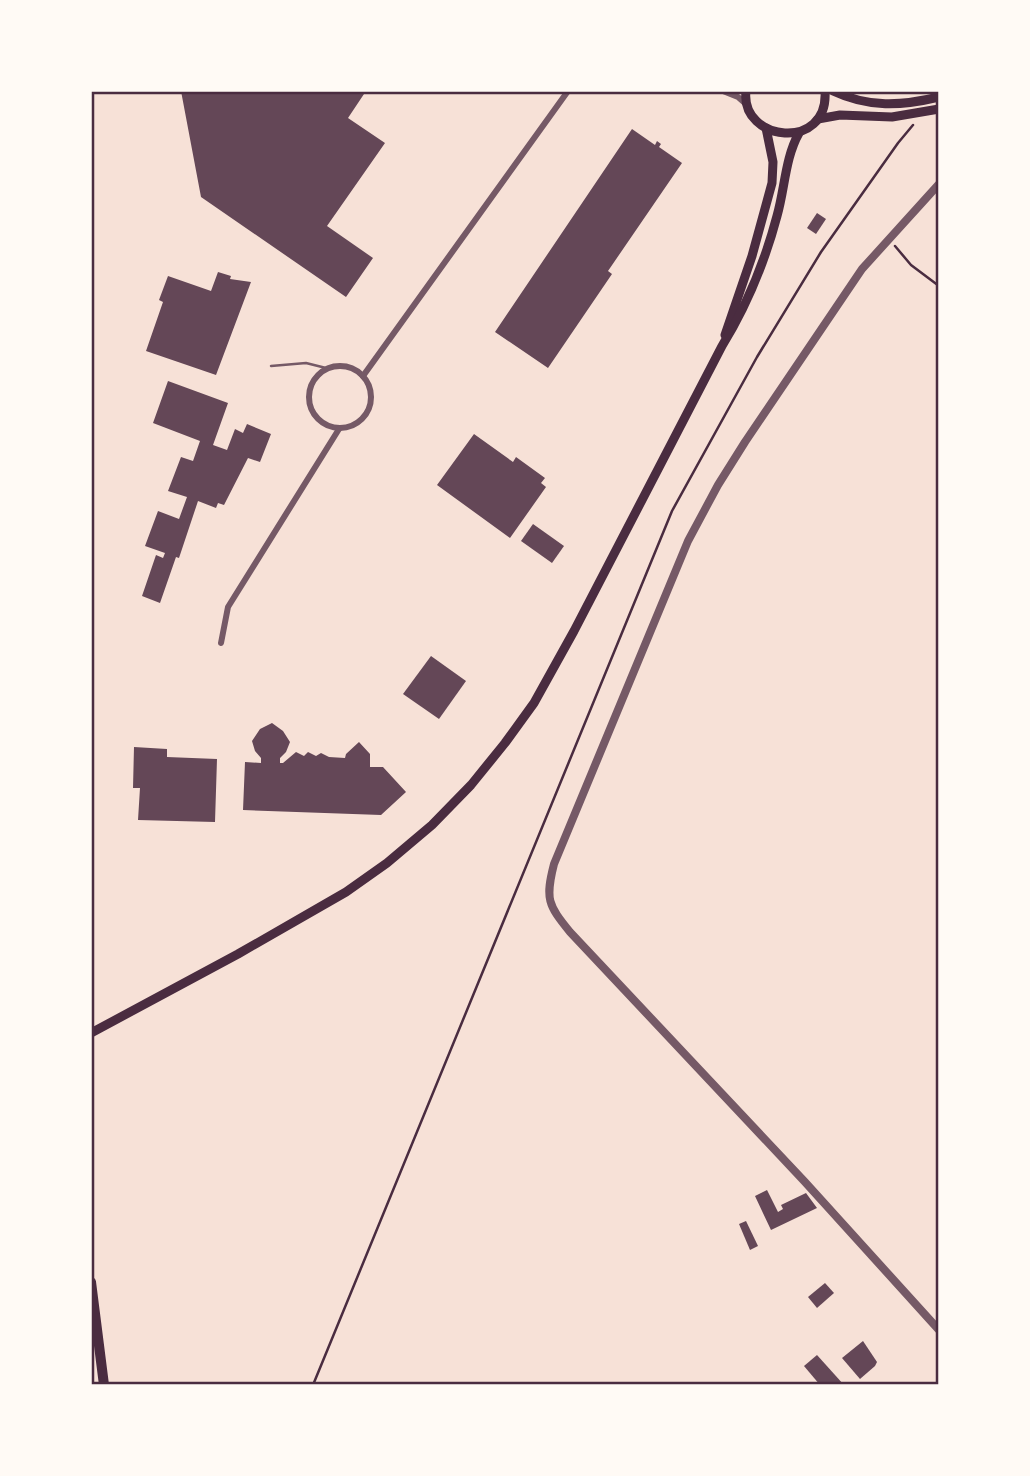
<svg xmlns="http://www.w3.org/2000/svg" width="1030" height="1476" font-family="Barlow,sans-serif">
<rect width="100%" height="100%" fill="#f7e1d7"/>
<g fill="#644757">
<path d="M181 91H366L348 118 385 143 327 226 373 258 346 297 201 197Z"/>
<path d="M632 129 655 145 657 141 661 144 659 147 682 163 608 271 612 274 548 368 495 332Z"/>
<path d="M817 213 826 219 816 234 807 228Z"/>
<path d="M218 272 231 276 230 279 251 282 216 375 146 351 163 302 159 300 168 276 211 291Z"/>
<path d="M168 381 228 403 213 445 227 450 235 429 243 433 247 424 271 434 260 462 248 458 224 505 218 503 216 508 198 501 179 558 176 557 160 603 142 596 156 555 163 558 165 553 145 546 158 511 179 519 187 497 168 491 181 457 193 461 200 441 153 423Z"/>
<path d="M474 434 513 462 516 457 545 478 541 483 546 487 510 538 437 485Z"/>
<path d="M533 524 564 546 552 563 521 541Z"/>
<path d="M431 656 466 681 439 719 403 694Z"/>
<path d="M272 723 283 731 290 742 286 752 280 758V763H283L296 752 304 756 308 752 316 756 321 753 329 757 345 758 346 754 359 742 370 754V767H383L406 792 381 815 243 810 245 762 261 763V758L255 751 252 741 260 729Z"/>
<path d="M134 747 167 749V757L217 759 215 822 138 820 140 788H133Z"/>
<path d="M767 1190 778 1212 783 1209 781 1205 806 1193 817 1208 771 1230 755 1196Z"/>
<path d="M746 1221 758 1246 750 1250 739 1224Z"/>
<path d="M825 1283 834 1293 817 1308 808 1297Z"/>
<path d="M863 1341 877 1362 875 1366 860 1379 842 1358Z"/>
<path d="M817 1355 844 1385H820L804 1366Z"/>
</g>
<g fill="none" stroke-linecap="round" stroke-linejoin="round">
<g stroke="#4a2c40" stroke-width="2.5">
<path d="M895 246 911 265 939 286"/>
<path d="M313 1385 672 511 757 357 821 252 898 143 913 125"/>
</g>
<path stroke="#755966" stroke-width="2.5" d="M271 366 306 363 326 368"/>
<g stroke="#755966" stroke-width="6">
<path d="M723 91 738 97 746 104"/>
<circle cx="340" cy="397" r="31"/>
<path d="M363 376 568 91"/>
<path d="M221 643 228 607 339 429"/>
</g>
<path stroke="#755966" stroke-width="8" d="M939 184 862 269 745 442 718 485 688 541 554 864C545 899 548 905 570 932L805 1182 939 1330"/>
<g stroke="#4a2c40" stroke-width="9">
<path d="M746 91C740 142 829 152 825 91"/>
<path d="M833 91C869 108 901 106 939 97"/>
<path d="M818 119 840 115 892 117 939 109"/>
<path d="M725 335 752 256 772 183 773 162 766 128"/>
<path d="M91 1033 238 954 346 892 387 863 432 825 471 785 505 743 534 703 574 631 722 346C746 307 765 261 777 216 785 188 785 158 799 133"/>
</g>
<path stroke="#4a2c40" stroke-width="10" d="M91 1282 104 1385"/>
</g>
<rect width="1030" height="1476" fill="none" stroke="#fffaf5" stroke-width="186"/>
<rect x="93" y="93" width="844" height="1290" fill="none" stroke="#4a2c40" stroke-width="2.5"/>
</svg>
